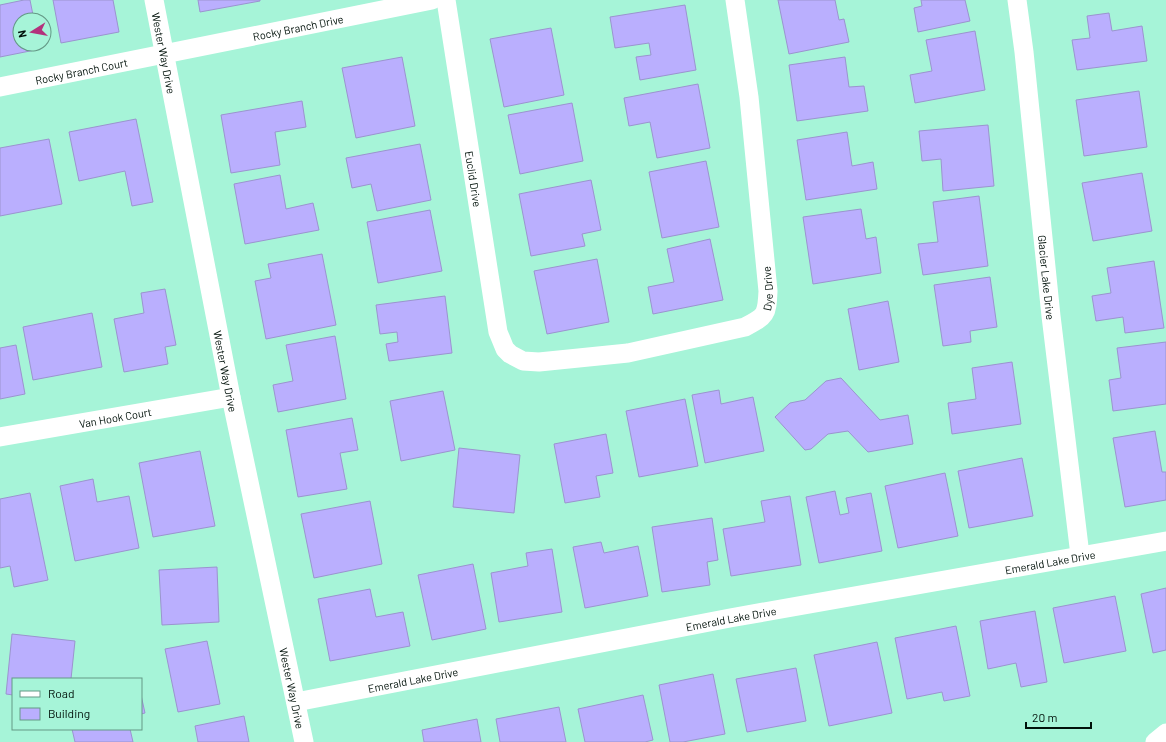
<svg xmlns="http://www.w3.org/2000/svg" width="1166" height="742" font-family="Barlow,sans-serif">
<rect width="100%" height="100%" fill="#a6f4d8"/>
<g fill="#baaffe" stroke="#9b94cf">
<path d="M24 0H30L34 20H20V44H39L40 49 0 57V5Z"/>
<path d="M53 0H113L119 32 61 43Z"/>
<path d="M198 0H260V1L200 12Z"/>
<path d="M778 0H835L839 20 844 19 849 42 789 54Z"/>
<path d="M921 0H965L970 21 918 32 914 8 922 6Z"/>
<path d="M685 5 696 70 640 80 636 57 651 55 649 43 615 48 610 17Z"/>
<path d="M1109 13 1112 31 1142 26 1147 61 1077 70 1072 40 1090 38 1087 16Z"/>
<path d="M551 28 564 95 504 107 490 39Z"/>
<path d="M975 31 985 90 915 103 910 75 932 71 926 40Z"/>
<path d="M402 57 415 126 356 138 342 68Z"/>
<path d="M845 57 849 87 864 86 868 111 797 121 789 65Z"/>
<path d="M698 84 710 148 657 158 650 122 629 126 624 98Z"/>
<path d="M1139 91 1147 147 1084 156 1076 100Z"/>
<path d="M302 101 306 127 275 132 280 165 231 173 221 115Z"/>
<path d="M572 103 583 161 520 174 508 115Z"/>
<path d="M136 119 153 202 132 206 125 171 79 181 69 132Z"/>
<path d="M988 125 994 186 943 191 941 159 922 161 919 131Z"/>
<path d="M847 132 852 166 873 162 877 189 806 200 797 140Z"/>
<path d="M49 139 62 204 0 216V148Z"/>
<path d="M420 144 431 200 377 211 371 184 352 188 346 158Z"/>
<path d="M706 161 719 227 662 238 649 172Z"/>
<path d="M1142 173 1152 231 1093 241 1082 183Z"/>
<path d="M280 175 286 209 313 203 319 230 245 244 234 184Z"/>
<path d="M591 180 601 230 582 234 585 246 531 256 519 194Z"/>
<path d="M979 196 988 266 923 275 918 244 938 242 933 202Z"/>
<path d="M861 209 866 239 876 237 881 273 813 284 803 217Z"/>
<path d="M430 210 442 271 378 283 367 222Z"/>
<path d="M710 239 723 300 653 314 648 287 674 282 667 249Z"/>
<path d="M322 254 336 325 266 339 255 281 271 278 268 264Z"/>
<path d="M597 259 609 322 547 334 534 271Z"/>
<path d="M1154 261 1164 328 1125 333 1123 317 1096 321 1092 296 1111 293 1107 268Z"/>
<path d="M990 277 997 327 970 331 971 342 943 346 934 285Z"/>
<path d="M165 289 176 345 165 347 168 364 124 372 114 319 144 313 141 293Z"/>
<path d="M445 296 452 353 389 361 386 344 398 342 397 332 380 334 376 305Z"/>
<path d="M888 301 899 362 859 370 848 309Z"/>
<path d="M92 313 102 367 33 380 23 327Z"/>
<path d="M335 336 346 399 278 412 273 385 293 381 286 345Z"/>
<path d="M1166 342V404L1113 411 1109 380 1121 378 1117 348Z"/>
<path d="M16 345 25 394 0 399V348Z"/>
<path d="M1012 362 1021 424 952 434 948 403 976 399 972 368Z"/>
<path d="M841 378 880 420 908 415 913 444 868 452 848 431 828 434 811 449 805 450 775 417 790 403 805 400 826 381Z"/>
<path d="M719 390 721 404 753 397 764 451 705 463 692 395Z"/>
<path d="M443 391 455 450 401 461 390 401Z"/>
<path d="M685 399 698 466 639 477 626 411Z"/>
<path d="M352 418 358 450 340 453 347 489 298 497 286 430Z"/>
<path d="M1155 431 1162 472H1166V500L1125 507 1113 438Z"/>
<path d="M606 434 613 473 596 476 600 497 565 503 554 444Z"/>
<path d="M459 448 520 455 514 513 453 507Z"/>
<path d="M200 451 215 526 153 537 139 463Z"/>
<path d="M1022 458 1033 516 969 528 958 471Z"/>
<path d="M945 473 958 536 898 548 885 486Z"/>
<path d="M93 479 97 502 129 496 139 548 75 561 60 486Z"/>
<path d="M835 491 840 515 849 513 846 498 871 493 882 551 819 563 806 497Z"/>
<path d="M30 493 48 580 14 587 10 566 0 568V499Z"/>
<path d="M790 496 801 565 731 576 723 529 765 522 761 501Z"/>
<path d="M370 501 382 564 314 578 301 514Z"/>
<path d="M712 518 718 560 707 562 710 585 662 592 652 527Z"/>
<path d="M601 542 604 553 638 546 648 596 585 608 573 547Z"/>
<path d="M552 549 562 612 499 622 491 573 528 566 526 553Z"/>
<path d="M473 564 486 629 432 640 418 575Z"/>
<path d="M217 567 219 622 162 625 159 570Z"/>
<path d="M1166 588V650L1153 653 1141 594Z"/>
<path d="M370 589 376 617 403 612 410 646 330 661 318 599Z"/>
<path d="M1115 596 1126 651 1064 663 1053 608Z"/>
<path d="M1035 611 1047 682 1021 687 1016 663 988 669 980 621Z"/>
<path d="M956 626 970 696 944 701 942 692 907 699 895 638Z"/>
<path d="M12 634 75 641 71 679H13V695L6 694Z"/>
<path d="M207 641 220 704 178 712 165 649Z"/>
<path d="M877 642 892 713 829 726 814 655Z"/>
<path d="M796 668 806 721 747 732 736 679Z"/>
<path d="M713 674 725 734 683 742H670L659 685Z"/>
<path d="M141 695 145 713 141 714Z"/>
<path d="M643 695 653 740 645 742H585L578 709Z"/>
<path d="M559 707 566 742H500L496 719Z"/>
<path d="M244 716 249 742H198L195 726Z"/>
<path d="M477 719 481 742H424L422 730Z"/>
<path d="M72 729H130L133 742H75Z"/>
</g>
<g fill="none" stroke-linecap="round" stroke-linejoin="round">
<g stroke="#fff" stroke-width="19">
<path id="s1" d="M154 0 231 397 304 742"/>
<path id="s2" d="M446 0 498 332 505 349 510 354 523 361 539 362 628 353 745 327C766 316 767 315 768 291L749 97 735 0"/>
<path id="s3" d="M1017 0 1024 52 1051 316 1080 555"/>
<path id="s4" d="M0 87 432 0"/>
<path id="s5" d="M0 437 231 397"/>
<path id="s6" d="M296 702 730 618 1166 541"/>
<path d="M1155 742 1166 733"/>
</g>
</g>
<g text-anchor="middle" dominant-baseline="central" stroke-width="3" stroke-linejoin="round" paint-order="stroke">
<g font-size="11" fill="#00110a" stroke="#a6f4d8">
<text stroke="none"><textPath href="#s4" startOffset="304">Rocky Branch Drive</textPath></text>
<text stroke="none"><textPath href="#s1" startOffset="54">Wester Way Drive</textPath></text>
<text stroke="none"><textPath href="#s4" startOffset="83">Rocky Branch Court</textPath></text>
<text stroke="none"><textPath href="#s2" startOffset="181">Euclid Drive</textPath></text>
<text stroke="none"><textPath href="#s3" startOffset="279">Glacier Lake Drive</textPath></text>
<text stroke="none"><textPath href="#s2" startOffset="651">Dye Drive</textPath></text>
<text stroke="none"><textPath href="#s1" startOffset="378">Wester Way Drive</textPath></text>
<text stroke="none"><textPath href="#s5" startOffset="117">Van Hook Court</textPath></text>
<text stroke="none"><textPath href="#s6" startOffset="767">Emerald Lake Drive</textPath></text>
<text stroke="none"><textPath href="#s6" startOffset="443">Emerald Lake Drive</textPath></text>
<text stroke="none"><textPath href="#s6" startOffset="119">Emerald Lake Drive</textPath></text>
<text stroke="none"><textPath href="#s1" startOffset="702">Wester Way Drive</textPath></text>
</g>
</g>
<rect x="12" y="678" width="130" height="52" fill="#a6f4d8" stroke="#649986"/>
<rect x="20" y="691" width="20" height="6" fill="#ffffff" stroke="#649986"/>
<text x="48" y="698" font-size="12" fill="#00110a">Road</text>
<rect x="20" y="708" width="20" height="12" fill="#baaffe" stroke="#649986"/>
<text x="48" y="718" font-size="12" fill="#00110a">Building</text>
<g transform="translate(32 32) rotate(259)"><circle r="19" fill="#a6f4d8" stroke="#649986"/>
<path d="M0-3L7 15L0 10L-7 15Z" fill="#b3327c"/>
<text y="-6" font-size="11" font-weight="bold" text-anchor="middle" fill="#00110a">N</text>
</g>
<path d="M1026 722v6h65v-6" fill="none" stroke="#00110a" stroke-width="2"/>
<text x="1032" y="722" font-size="12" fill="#00110a" stroke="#a6f4d8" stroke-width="3" paint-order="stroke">20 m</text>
</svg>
